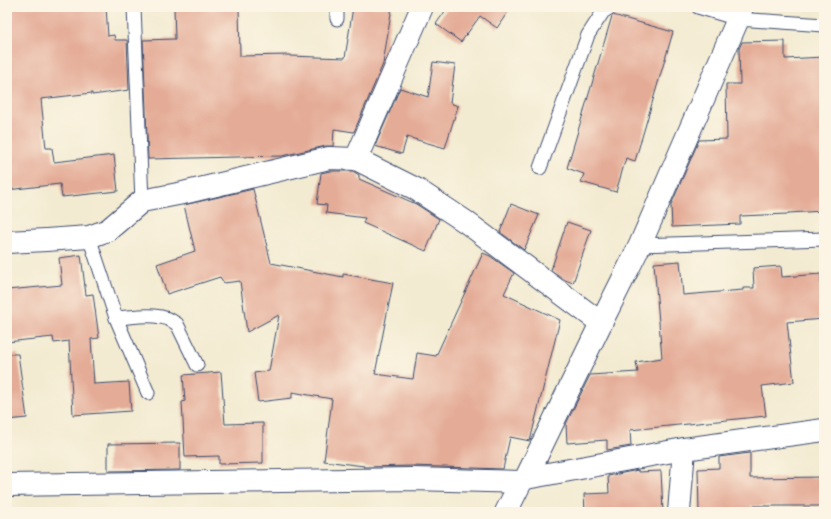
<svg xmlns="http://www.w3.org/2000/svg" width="831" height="519" font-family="Vollkorn,serif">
<rect width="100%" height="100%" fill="#fcf5e5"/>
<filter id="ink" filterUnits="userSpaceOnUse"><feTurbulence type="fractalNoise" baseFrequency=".025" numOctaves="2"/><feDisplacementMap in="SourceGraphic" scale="8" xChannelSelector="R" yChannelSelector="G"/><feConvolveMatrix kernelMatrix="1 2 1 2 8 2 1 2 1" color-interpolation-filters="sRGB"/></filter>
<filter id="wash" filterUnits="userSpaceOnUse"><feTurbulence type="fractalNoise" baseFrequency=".012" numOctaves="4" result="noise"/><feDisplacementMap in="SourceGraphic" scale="16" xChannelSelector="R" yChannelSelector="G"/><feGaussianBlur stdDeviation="0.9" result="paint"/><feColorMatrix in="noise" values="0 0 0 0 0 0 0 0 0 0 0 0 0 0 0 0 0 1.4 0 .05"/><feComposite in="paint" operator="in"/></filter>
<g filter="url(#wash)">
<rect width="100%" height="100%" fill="#f3ebd1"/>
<g id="blocks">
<g fill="#e4ac97">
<path d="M7 7H106L108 36 114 35 115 40H127L129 90 92 95V93L41 99 46 148H52L54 162 114 155 118 191 62 197 60 184 7 190Z"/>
<path d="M174 7H239L240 56 290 55V56L345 58 353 7H392L383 64 354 132 334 129 333 146H326L282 156 148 159 143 40 175 39Z"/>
<path d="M448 7H511L497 28 480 16 461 42 436 24Z"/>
<path d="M613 15 673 32 635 161 626 158 616 192 581 182 584 174 567 168 612 16Z"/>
<path d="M785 41V59L824 57V211L788 213V214L740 216V224L672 227 671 205 699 140 727 139 726 84H740L739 49 742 42Z"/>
<path d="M433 62 455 65 450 103 458 106 445 148 407 137 402 154 375 146 400 88 428 97Z"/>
<path d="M330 171H353L359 175V179L416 204 439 219 426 251 363 223 365 218 326 213 327 205 317 204 321 173Z"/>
<path d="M253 189 271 263 343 277V274L393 283 375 374 413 379 417 353 436 356 483 253 490 256 514 273 504 294 560 320 530 441 510 437 503 469 412 466 363 467 364 466 324 461 332 399 292 392V398L258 402 254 373 269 371 279 315 247 332 240 281 224 283 220 277 167 294 157 264 195 251 184 205Z"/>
<path d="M511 204 539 215 524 250 500 232Z"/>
<path d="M567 222 591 230 573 283 565 280 551 270Z"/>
<path d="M81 255 86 295 93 294 99 338 91 339 94 384 129 382 131 411 73 415 69 341 54 343 53 337 7 342V290L62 285 59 258Z"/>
<path d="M680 261 683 295 743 290V288H754L753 268 781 266 782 277 821 274V283L824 282V319L787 322 794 382 762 386 766 416 630 430 631 446 607 450V440L567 443 566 424 590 375 638 372 636 362 662 358 654 263Z"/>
<path d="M7 354H18L27 418 7 420Z"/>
<path d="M221 372 225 424 263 423V463L219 464V456L185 457 182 402 185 401 183 375Z"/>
<path d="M180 443V470L108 471V444Z"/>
<path d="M750 453V478L824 477V506H750V512H699L698 469 719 468V457Z"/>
<path d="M638 470V472L661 471 663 512H585L584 494 609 493 608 476Z"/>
</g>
</g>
</g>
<g filter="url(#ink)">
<use href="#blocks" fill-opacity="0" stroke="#3b4b6f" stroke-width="1"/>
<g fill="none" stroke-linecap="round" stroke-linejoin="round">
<g stroke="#3b4b6f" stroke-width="15">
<g id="lane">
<path d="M134 7 142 201"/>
<path d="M698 7 738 19 824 25"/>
<path d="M337 19V7"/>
<path d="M540 168 588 35 603 12 611 7"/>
<path d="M89 237 116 318 148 393"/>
<path d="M640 245 824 239"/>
<path d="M116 318C136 317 160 311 177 324L197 365"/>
</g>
</g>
<g stroke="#3b4b6f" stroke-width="24">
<g id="street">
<path d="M356 159 422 7"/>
<path d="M7 242 46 240 89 237 108 230 142 201 183 193 329 158 356 159 416 189 466 222 601 323"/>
<path d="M526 478 684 449 824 430"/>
<path d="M7 485 412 479 521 482"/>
<path d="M506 512 521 482 526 478 601 323 640 245 738 19 742 7"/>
<path d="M679 512 684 449"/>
</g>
</g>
<use href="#lane" stroke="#fff" stroke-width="13"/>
<use href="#street" stroke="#fff" stroke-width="22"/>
</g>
</g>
<rect width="831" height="519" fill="none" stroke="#fcf5e5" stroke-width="24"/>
</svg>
